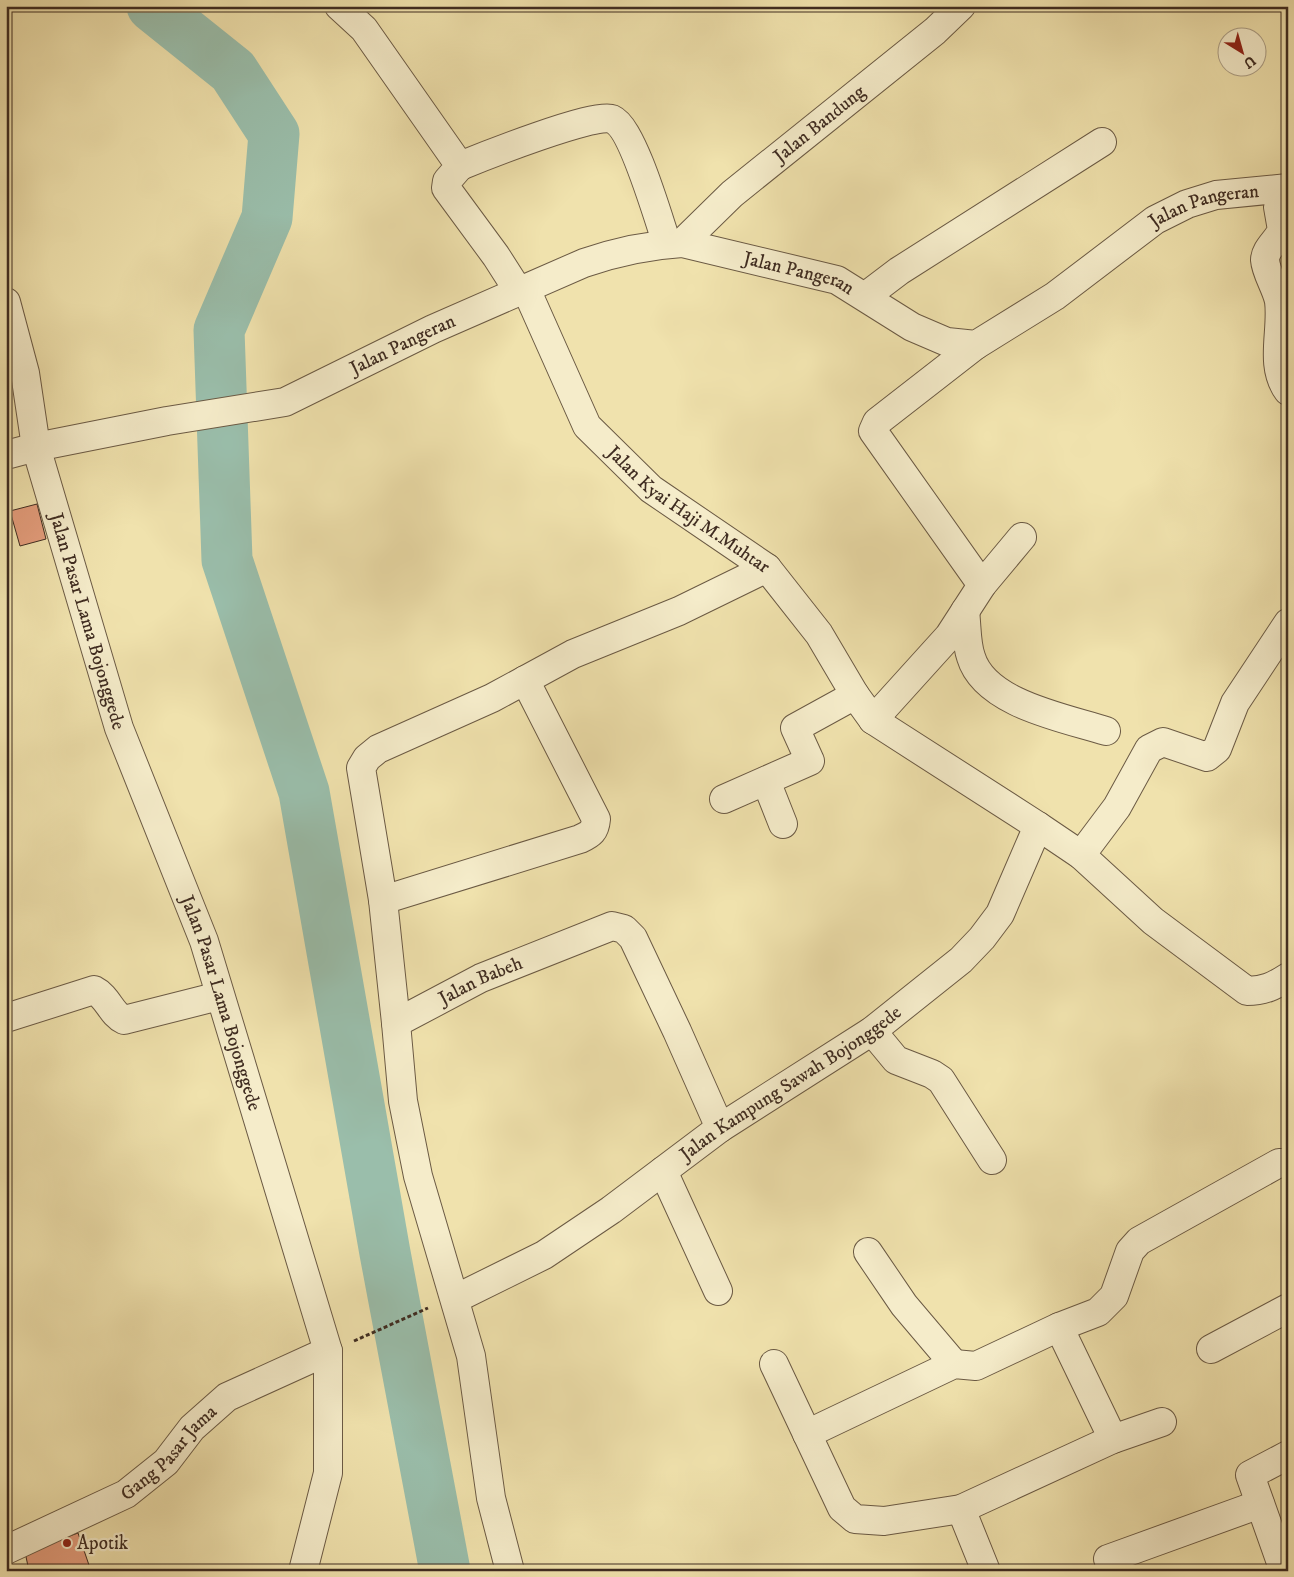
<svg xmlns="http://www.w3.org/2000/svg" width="1294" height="1577" font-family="'IM FELL DW Pica',serif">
<rect width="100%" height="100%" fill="#f0e2ad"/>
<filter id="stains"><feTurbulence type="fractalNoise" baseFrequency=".004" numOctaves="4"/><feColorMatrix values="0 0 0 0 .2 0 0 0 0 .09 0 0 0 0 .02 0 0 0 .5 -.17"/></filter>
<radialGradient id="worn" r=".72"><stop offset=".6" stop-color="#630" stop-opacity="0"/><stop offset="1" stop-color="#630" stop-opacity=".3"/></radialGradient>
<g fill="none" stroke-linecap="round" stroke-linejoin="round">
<path stroke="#9abeab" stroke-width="51" d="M152 6 233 71 274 134 267 218 219 330 227 560 304 792 385 1253 445 1571"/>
</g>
<g fill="#e49d7c" stroke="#3f2c21">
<path d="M37 504 46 539 20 546 10 511Z"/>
<path d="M78 1533 90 1568 82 1571H29L25 1552Z"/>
</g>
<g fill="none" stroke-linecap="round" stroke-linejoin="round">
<g stroke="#6b5a44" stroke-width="30">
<g id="minor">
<path d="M339 6 364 29 460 166 447 181 446 188 496 256 519 292"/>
<path d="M460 166C482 157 595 112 612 119 633 128 659 221 667 244"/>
<path d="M1288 190 1278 207 1282 230C1278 240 1265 249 1265 260 1266 273 1276 287 1279 301 1283 331 1269 365 1288 391"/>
<path id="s1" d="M682 243 732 194 935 31 961 6"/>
<path id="s2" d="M526 289 587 426 651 489 767 568 819 634 855 695 873 720 1038 826"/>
<path d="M866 296 899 271 1102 142"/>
<path id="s3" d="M6 302 25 373 36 447 119 728 204 941 328 1351V1473L303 1571"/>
<path d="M976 345 877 422 873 431 982 585"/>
<path id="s4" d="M6 455 36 447 167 421 285 402 433 329 584 263C616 252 649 245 682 243L837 280 912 327 947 342 976 345 1055 296 1155 220 1187 204 1216 195 1288 188"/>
<path d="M965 611C967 626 966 643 971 657 985 704 1065 718 1106 731"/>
<path d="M873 720 949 636 982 585 1022 537"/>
<path d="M766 781 783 824"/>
<path d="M724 799 810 761 795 728 855 695"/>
<path d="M1081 855 1117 807 1149 749 1163 742 1207 757 1217 749 1235 703 1288 623"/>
<path d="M383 900 580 839C591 834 595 831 596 819L525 680"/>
<path d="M6 1018 94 990C108 997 111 1014 124 1020L219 996"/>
<path d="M396 1023 383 900 361 768 367 758 378 749 492 698 573 654 679 611 767 568"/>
<path d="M872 1031 896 1060 932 1074 941 1080 992 1160"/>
<path d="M663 1171 718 1291"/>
<path d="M868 1252 904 1305 954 1364"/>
<path id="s5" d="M455 1299 544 1255 611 1210 720 1128 872 1031 961 960 982 938 1000 914 1038 826 1081 855 1153 921 1247 991C1264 991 1274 986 1288 977"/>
<path d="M1059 1327 1113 1439"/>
<path d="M1211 1349 1288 1308"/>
<path d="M774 1364 842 1508 855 1519 884 1521 961 1509 1113 1439 1162 1422"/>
<path d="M807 1434 954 1364 976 1366 1059 1327 1098 1312 1114 1296 1130 1251 1139 1241 1279 1163H1288"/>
<path d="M961 1509 986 1571"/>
<path id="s6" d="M6 1550 126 1494 166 1462 192 1428 227 1397 328 1351"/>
<path id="s7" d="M510 1571 491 1498 471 1356 418 1176 403 1101 396 1023 481 978 612 926 624 929 633 938 677 1031 720 1128"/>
<path d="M1114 1571 1108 1559 1260 1504"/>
<path d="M1284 1571 1250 1475 1288 1455"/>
</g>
</g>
<path stroke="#3f2c21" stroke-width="3" stroke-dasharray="4 2.5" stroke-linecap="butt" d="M354 1341 428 1308"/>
<use href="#minor" stroke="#f5ecca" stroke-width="28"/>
</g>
<circle fill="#8f2418" stroke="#f5ecca" stroke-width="2" cx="67" cy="1543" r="5"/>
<g text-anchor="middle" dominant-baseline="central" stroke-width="4.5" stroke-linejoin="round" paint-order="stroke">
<g font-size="19" fill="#3f2c21" stroke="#f5ecca">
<text stroke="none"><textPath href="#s1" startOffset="182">Jalan Bandung</textPath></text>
<text stroke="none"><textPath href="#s4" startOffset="1300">Jalan Pangeran</textPath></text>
<text stroke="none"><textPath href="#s4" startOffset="835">Jalan Pangeran</textPath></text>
<text stroke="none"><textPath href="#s4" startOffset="415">Jalan Pangeran</textPath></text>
<text stroke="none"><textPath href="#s2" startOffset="282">Jalan Kyai Haji M.Muhtar</textPath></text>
<text stroke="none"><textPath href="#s3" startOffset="330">Jalan Pasar Lama Bojonggede</textPath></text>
<text stroke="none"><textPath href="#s7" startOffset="656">Jalan Babeh</textPath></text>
<text stroke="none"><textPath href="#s3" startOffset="735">Jalan Pasar Lama Bojonggede</textPath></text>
<text stroke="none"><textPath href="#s5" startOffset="400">Jalan Kampung Sawah Bojonggede</textPath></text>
<text stroke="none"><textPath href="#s6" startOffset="192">Gang Pasar Jama</textPath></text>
</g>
<g font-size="19" fill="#3f2c21" stroke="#f5ecca" text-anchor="start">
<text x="77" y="1543">Apotik</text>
</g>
</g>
<rect width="1294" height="1577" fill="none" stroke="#f0e2ad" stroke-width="25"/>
<rect x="8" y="8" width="1279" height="1562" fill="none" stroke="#3f2c21" stroke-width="2.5"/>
<rect x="12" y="12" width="1269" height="1552" fill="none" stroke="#3f2c21"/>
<g transform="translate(1242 52) rotate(143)"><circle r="24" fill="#f5ecca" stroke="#ac9f86"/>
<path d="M0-4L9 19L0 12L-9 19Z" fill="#8f2418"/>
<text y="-8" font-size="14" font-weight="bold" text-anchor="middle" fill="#3f2c21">U</text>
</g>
<rect width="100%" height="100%" filter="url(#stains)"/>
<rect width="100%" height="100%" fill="url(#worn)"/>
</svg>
